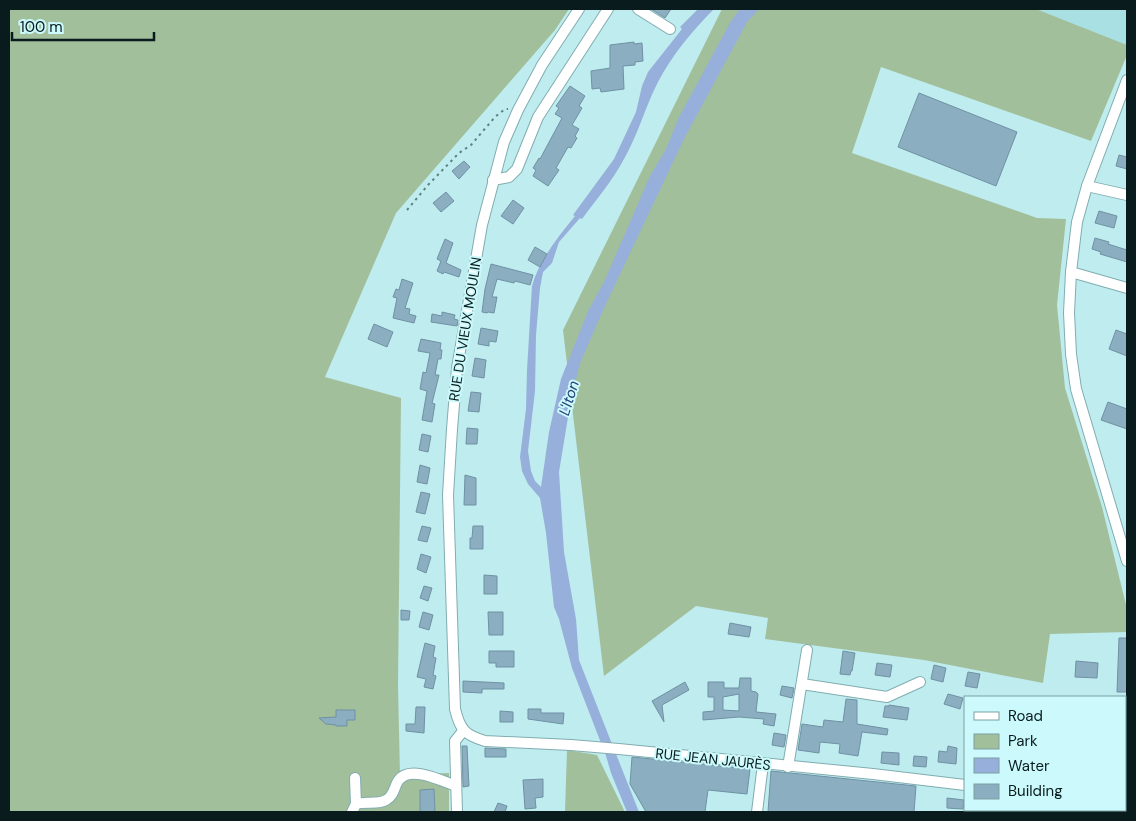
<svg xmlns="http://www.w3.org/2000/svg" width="1136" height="821" font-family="'DM Sans',sans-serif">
<rect width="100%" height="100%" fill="#beecef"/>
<path fill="#a9e0e3" d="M1036 9H1127V45Z"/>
<g fill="#a2bf9b">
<path d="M9 9H569L555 30 396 213 325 377 401 398 398 686 400 775 449 773V812H9Z"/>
<path d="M722 9H1036L1127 45V55L1091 141 881 67 852 153 1037 218 1066 219 1057 305 1065 388 1102 507 1127 609V632L1050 634 1043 683 924 660 765 639 768 618 696 606 604 676 563 330Z"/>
<path d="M567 750 597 755 625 812H565Z"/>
</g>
<g fill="#97afdb">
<path d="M698 9H714C693 30 672 55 658 82 645 107 638 135 624 159 613 180 596 200 582 219L580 218 559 242 552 263 543 272 540 288 536 335 535 391 528 451 531 471 535 481 541 487 549 432 561 379 588 311 604 282 650 176 666 149 679 117 730 23 740 9H759L747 22 684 139 604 308 580 363 571 399 559 472 564 552 576 619 579 660 612 744 601 743 572 668 559 619 554 607 546 533 540 498 528 484 522 471 520 457 526 409 527 370 532 286C539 260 559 236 575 216L573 215 614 159 636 112 642 86 648 72 682 29 680 27Z"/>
<path d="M604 749H614L639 812H627L611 773Z"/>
</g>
<g fill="#8baec1" stroke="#6f91a4" fill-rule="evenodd">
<path d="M651 9H671L665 18Z"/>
<path d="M634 42V44L642 43 643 61 635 62V65L623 66 624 89 601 92 600 88 592 89 591 71 610 68V45Z"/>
<path d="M570 86 585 96 579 106 582 108 572 125 579 129 575 136 577 138 571 148 568 147 556 168 559 170 548 186 533 176 536 170 533 168 539 158 540 159 562 118 555 114 559 108 556 106Z"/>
<path d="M919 93 1017 132 996 186 898 147Z"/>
<path d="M1119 155 1127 157V169L1116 166Z"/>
<path d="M464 161 470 167 459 179 452 171Z"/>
<path d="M446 192 454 201 441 212 433 203Z"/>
<path d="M513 200 524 208 513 224 501 216Z"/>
<path d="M1099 211 1117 216 1114 228 1095 223Z"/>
<path d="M1095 238 1109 242 1108 244 1127 250V262L1100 254 1101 252 1092 249Z"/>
<path d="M445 239 453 243 446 263 461 270 459 277 444 272 443 274 437 271 441 261 437 259Z"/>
<path d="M535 247 547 254 540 267 528 260Z"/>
<path d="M491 264 533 275 530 285 515 281 514 283 497 279 492 297H497L494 313 488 312 487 313 482 312 485 289Z"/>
<path d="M402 279 413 283 405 308 410 309 409 314 416 316 414 323 393 318 397 298 393 297 396 289 399 290Z"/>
<path d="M442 312 455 315 454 319 458 320 457 326 431 322 432 314 442 316Z"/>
<path d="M374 324 393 332 387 347 368 339Z"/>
<path d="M481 328 498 331 496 342 489 341V346L478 344Z"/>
<path d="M1116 330 1127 334V356L1109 349Z"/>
<path d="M421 339 441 343 440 350H442L441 359H438L435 375H439L432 403 435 404 432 422 422 420 427 391 420 389 423 372 426 373 430 353 418 351Z"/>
<path d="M475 358 486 360 484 378 472 376Z"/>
<path d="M471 392 481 393 479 412 468 411Z"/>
<path d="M1108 402 1127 409V429L1101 420Z"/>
<path d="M467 428 478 429 477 444H466Z"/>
<path d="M422 434 431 436 428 452 419 450Z"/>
<path d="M420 465 430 468 427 484 417 482Z"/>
<path d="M465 475 476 478V505H464Z"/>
<path d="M421 492 430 494 425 514 416 512Z"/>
<path d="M422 526 431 528 427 542 418 540Z"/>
<path d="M473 526H483V549H470V538H472Z"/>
<path d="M421 554 431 557 426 573 417 569Z"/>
<path d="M484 575 497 576V594H484Z"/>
<path d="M424 586 432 588 428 601 420 598Z"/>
<path d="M401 610 410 611 409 620H401Z"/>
<path d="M423 612 433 615 429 630 419 627Z"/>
<path d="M488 612H503V635H489Z"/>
<path d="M730 623 751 627 749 637 728 634Z"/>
<path d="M1119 638H1127V692H1117Z"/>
<path d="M425 643 435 646 433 657 436 658 433 675 436 676 433 689 424 687 426 679 417 677Z"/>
<path d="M489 651H514V667H496V663H489Z"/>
<path d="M843 651 855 653 852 671H851L850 675 840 674Z"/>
<path d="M1076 661 1098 663 1097 678 1075 677Z"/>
<path d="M877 663 892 665 890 677 875 675Z"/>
<path d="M934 665 946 668 943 682 931 679Z"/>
<path d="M968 672 980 674 977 688 965 686Z"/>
<path d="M740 678H751V691L756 692 758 694 756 712 776 714 774 726 763 724 764 719 739 717 703 720V712L714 711V697H708V682H724V688H739ZM739 694V711L723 710V697Z"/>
<path d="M463 681 504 683V689H482V693L463 692Z"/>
<path d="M685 682 689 690 662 705 664 722 652 701Z"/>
<path d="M782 686 794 688 792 698 780 695Z"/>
<path d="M948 694 963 698 960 709 944 704Z"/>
<path d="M846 699 857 700V724L888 729 887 735 862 732 858 756 839 753 840 744 820 742 819 753 798 750 802 724 823 727 824 720 843 722Z"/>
<path d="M889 705 909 708 907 720 883 717 885 706H889Z"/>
<path d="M416 707H425L424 733 406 731V724H415Z"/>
<path d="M528 709H541V713H564L563 724 528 719Z"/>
<path d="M336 710H355V720H347V726H336V725L326 724 319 718 336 717Z"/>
<path d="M500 711 513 712V722H500Z"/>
<path d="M774 733 786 735 784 747 772 745Z"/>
<path d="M462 746H467L469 786 463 787Z"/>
<path d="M948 746 957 748 956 764 938 762 939 751 947 752Z"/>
<path d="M485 748 506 749V757H485Z"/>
<path d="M882 752 899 753V765L881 763Z"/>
<path d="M914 756 927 757 926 767 913 766Z"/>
<path d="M632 757 750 769 747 794 708 790 705 812H646L630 784Z"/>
<path d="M771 771 916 786 914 812H768Z"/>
<path d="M543 779V797L535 798 536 808 525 809 523 780Z"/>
<path d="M434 789 435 812H420V790Z"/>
<path d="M947 798 964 800 963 809 947 808Z"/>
<path d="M498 803 507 806 505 812H494Z"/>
</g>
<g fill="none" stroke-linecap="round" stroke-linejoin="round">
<g stroke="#81adb0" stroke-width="12">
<g id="minor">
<path d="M579 9 542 65 518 110 504 142 482 225 457 368 452 429 448 495 455 709C460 730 465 735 485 741L571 745 619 749 873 774 965 785"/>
<path d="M638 9 670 29"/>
<path d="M1127 80 1087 186 1077 222 1071 272 1069 313 1071 354 1076 389 1127 561"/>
<path d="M493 180 509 177 517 169 538 117 608 9"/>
<path d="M1087 186 1127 195"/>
<path d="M1071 272 1127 288"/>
<path d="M802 684 887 697 920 682"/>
<path d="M788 767 807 650"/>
<path d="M355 778 356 804"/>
<path d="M1125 800H1127"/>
<path d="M352 812 356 804C365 801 378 805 386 800 394 796 394 787 398 781 409 764 442 781 456 786"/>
<path d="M457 812 455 741 463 731"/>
<path d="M757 812 763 764"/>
</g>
</g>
<path stroke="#608081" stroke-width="2" stroke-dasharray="2.5 4" stroke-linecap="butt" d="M407 210 428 185 459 153 471 145 495 117 505 109H508"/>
<use href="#minor" stroke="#fff" stroke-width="10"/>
</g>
<g text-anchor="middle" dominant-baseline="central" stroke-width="4" stroke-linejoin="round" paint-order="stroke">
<g font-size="14" fill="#091b1c" stroke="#cbf9fc">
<text transform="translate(465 329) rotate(-81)">RUE DU VIEUX MOULIN</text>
<text transform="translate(713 759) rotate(6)">RUE JEAN JAURÈS</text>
</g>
<g font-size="15" font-style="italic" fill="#254177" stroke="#cbf9fc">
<text transform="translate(569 398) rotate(-73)">L'Iton</text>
</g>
</g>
<rect width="1136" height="821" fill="none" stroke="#091b1c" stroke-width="20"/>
<rect x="964" y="696" width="162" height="115" fill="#cbf9fc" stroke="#7da0a2"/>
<rect x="974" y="712" width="25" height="8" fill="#ffffff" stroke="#7da0a2"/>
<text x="1008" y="721" font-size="15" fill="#091b1c">Road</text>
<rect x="974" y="734" width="25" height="15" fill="#a2bf9b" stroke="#7da0a2"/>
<text x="1008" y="746" font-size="15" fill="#091b1c">Park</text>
<rect x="974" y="758" width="25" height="15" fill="#97afdb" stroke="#7da0a2"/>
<text x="1008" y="771" font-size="15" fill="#091b1c">Water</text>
<rect x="974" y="784" width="25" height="15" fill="#8baec1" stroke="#7da0a2"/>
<text x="1008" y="796" font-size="15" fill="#091b1c">Building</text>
<path d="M12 32v8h142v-8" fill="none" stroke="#091b1c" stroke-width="2.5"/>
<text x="20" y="32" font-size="15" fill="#091b1c" stroke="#cbf9fc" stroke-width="4" paint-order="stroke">100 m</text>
</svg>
